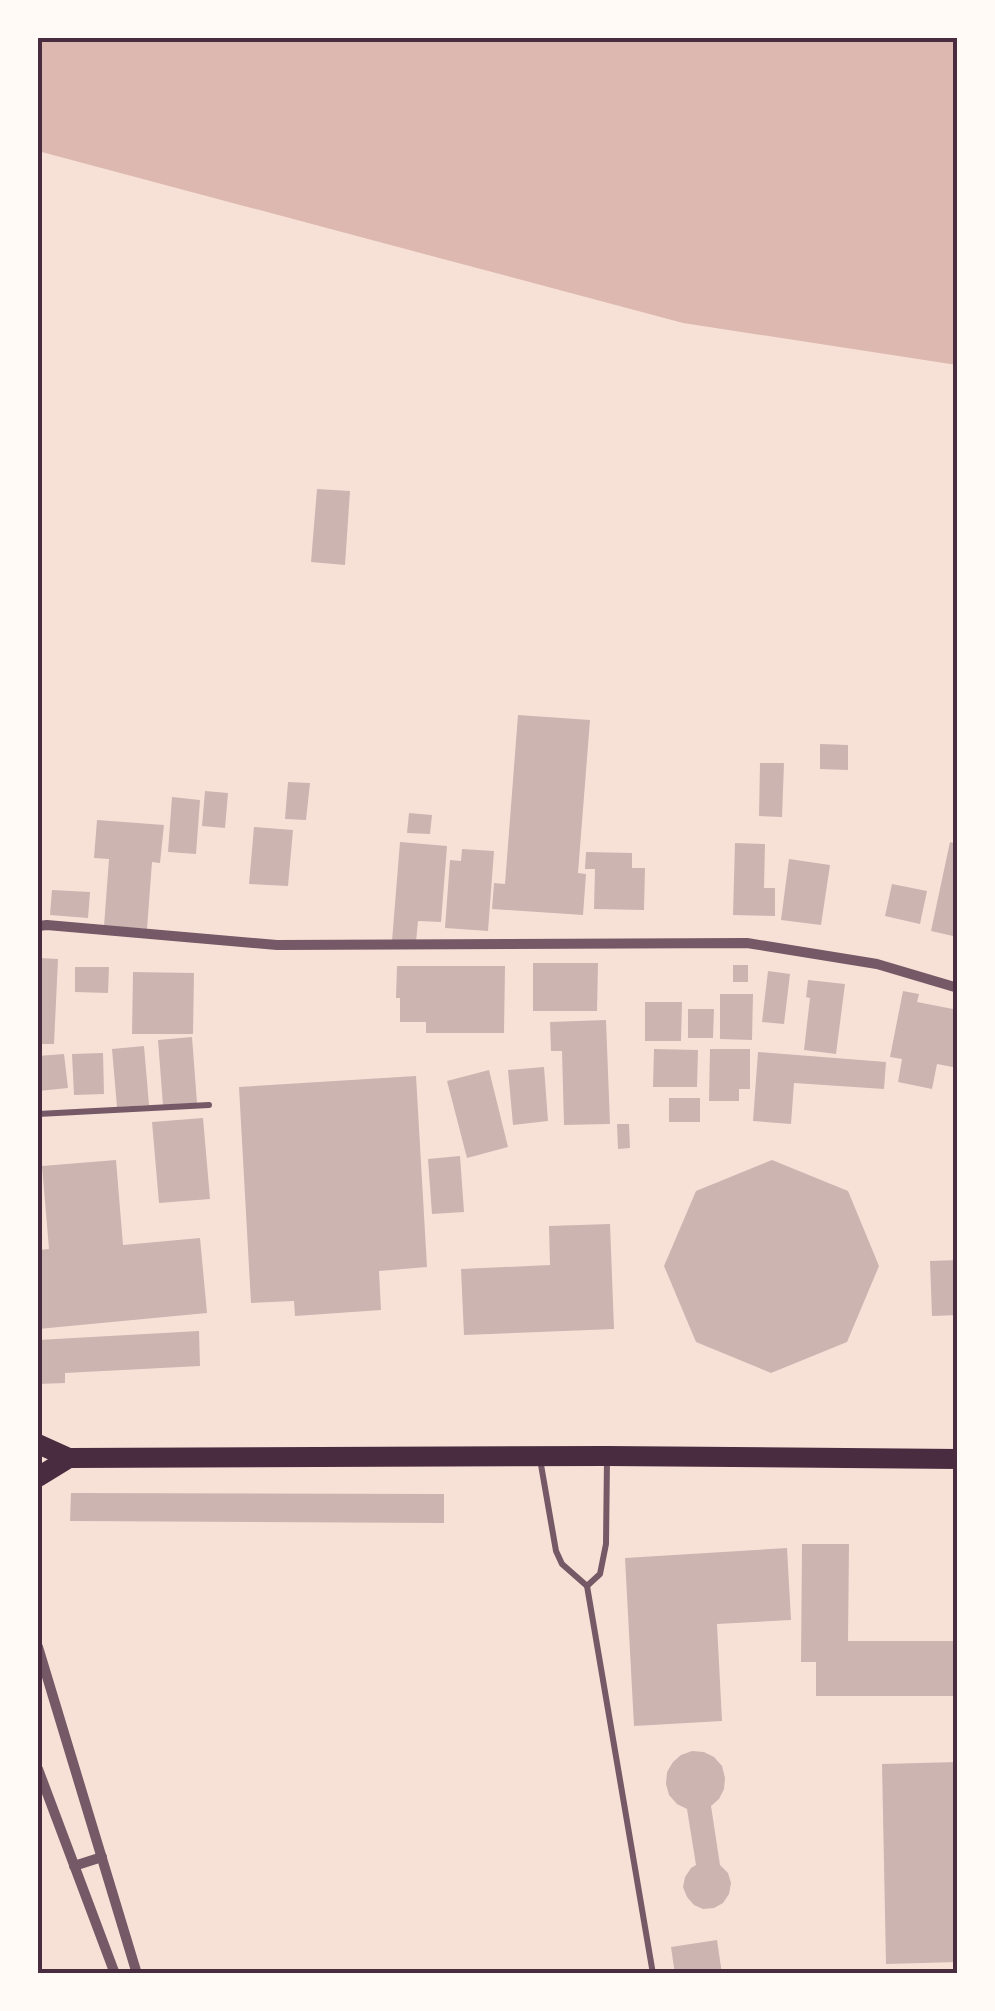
<svg xmlns="http://www.w3.org/2000/svg" width="995" height="2011" font-family="'Nunito Sans',sans-serif">
<rect width="100%" height="100%" fill="#f7e1d7"/>
<path fill="#dcb8b0" d="M38 38H957V365L683 323 38 151Z"/>
<g fill="#ccb4b1">
<path d="M317 489 350 491 345 565 311 562Z"/>
<path d="M518 715 590 720 578 873 586 874 583 915 492 909 494 883 505 884Z"/>
<path d="M820 744 848 745V770L820 769Z"/>
<path d="M760 763H784L782 817 759 816Z"/>
<path d="M288 782 310 783 306 820 285 819Z"/>
<path d="M205 791 228 793 225 828 202 826Z"/>
<path d="M172 797 200 800 196 854 168 852Z"/>
<path d="M409 813 432 815 430 834 407 833Z"/>
<path d="M97 820 164 825 160 863 152 862 147 929 104 926 109 859 94 858Z"/>
<path d="M254 827 293 830 288 886 249 884Z"/>
<path d="M400 842 447 846 441 922 418 921 416 942 392 941Z"/>
<path d="M950 842 958 844V922L953 936 931 931Z"/>
<path d="M735 843 765 844 764 888H775V916L733 915Z"/>
<path d="M462 849 494 851 488 931 445 928 450 860 461 861Z"/>
<path d="M586 852 632 853V868H645L644 910 594 909 595 869H585Z"/>
<path d="M789 859 830 865 821 925 781 920Z"/>
<path d="M892 884 927 891 920 924 885 916Z"/>
<path d="M52 890 90 892 88 918 50 915Z"/>
<path d="M38 958 58 959 54 1044H38Z"/>
<path d="M533 963H598L597 1011H533Z"/>
<rect x="733" y="965" width="15" height="17"/>
<path d="M397 966H505L504 1033H426V1022H400V998H396Z"/>
<path d="M75 967H109L108 993 75 992Z"/>
<path d="M768 971 790 974 784 1024 762 1022Z"/>
<path d="M133 972 194 973 193 1034H132Z"/>
<path d="M808 980 845 984 836 1054 804 1050 810 998 806 997Z"/>
<path d="M903 991 919 994 917 1002 958 1010V1068L937 1064 932 1089 898 1082 902 1059 890 1057Z"/>
<path d="M720 994H753L752 1040 720 1039Z"/>
<path d="M645 1002H682L681 1041H645Z"/>
<path d="M688 1009H714L713 1038H688Z"/>
<path d="M606 1020 610 1124 564 1125 562 1051H551L550 1022Z"/>
<path d="M192 1037 197 1103 163 1106 158 1040Z"/>
<path d="M144 1046 149 1105 117 1107 112 1049Z"/>
<path d="M654 1049 698 1050 697 1087H653Z"/>
<path d="M710 1049H750V1089H739V1101H709Z"/>
<path d="M758 1052 886 1062 884 1089 794 1083 791 1124 753 1121Z"/>
<path d="M103 1053 104 1094 74 1095 72 1054Z"/>
<path d="M64 1054 68 1088 38 1091V1056Z"/>
<path d="M544 1067 548 1121 513 1125 508 1070Z"/>
<path d="M489 1070 508 1147 467 1158 447 1081Z"/>
<path d="M416 1076 427 1267 379 1271 381 1310 295 1316 294 1301 251 1303 239 1087Z"/>
<rect x="669" y="1098" width="31" height="24"/>
<path d="M203 1118 210 1199 159 1203 152 1122Z"/>
<path d="M617 1124H629L630 1148 618 1149Z"/>
<path d="M460 1156 464 1212 432 1214 428 1159Z"/>
<path d="M116 1160 123 1245 200 1238 207 1313 38 1329V1250L49 1249 42 1166Z"/>
<path d="M772 1160 848 1191 879 1266 847 1342 771 1373 696 1342 664 1266 696 1191Z"/>
<path d="M610 1224 614 1329 464 1335 461 1269 550 1265 549 1226Z"/>
<path d="M958 1260V1315L932 1316 930 1261Z"/>
<path d="M199 1331 200 1366 65 1373V1383L38 1384V1340Z"/>
<path d="M71 1493 444 1494V1523L70 1521Z"/>
<path d="M802 1544H849L848 1641H958V1696H816V1662H801Z"/>
<path d="M787 1548 791 1620 717 1624 722 1721 634 1726 625 1558Z"/>
<path d="M692 1751 704 1752 714 1757 722 1766 725 1778 724 1789 719 1799 711 1806 720 1865 728 1873 731 1883 729 1894 723 1903 714 1908 703 1909 694 1905 687 1897 683 1887 685 1877 691 1868 696 1865 687 1809 677 1804 669 1795 666 1784 667 1772 673 1762 681 1755Z"/>
<path d="M958 1762V1962L886 1964 882 1764Z"/>
<path d="M717 1940 722 1974H675L671 1947Z"/>
</g>
<g fill="none" stroke-linecap="round" stroke-linejoin="round">
<g stroke="#755966" stroke-width="6">
<path d="M38 1114 209 1105"/>
<path d="M540 1459 556 1551 562 1564 587 1586 653 1974"/>
<path d="M587 1586 600 1574 606 1544 607 1459"/>
</g>
<g stroke="#755966" stroke-width="10">
<path d="M38 926 47 925 277 945 747 943 877 964 958 988"/>
<path d="M38 1647 137 1974"/>
<path d="M38 1769 115 1974"/>
<path d="M74 1866 102 1857"/>
</g>
<g stroke="#4a2c40" stroke-width="20">
<path d="M38 1444 69 1458 607 1456 958 1459"/>
<path d="M38 1477 69 1458"/>
</g>
</g>
<rect width="995" height="2011" fill="none" stroke="#fffaf5" stroke-width="80"/>
<rect x="40" y="40" width="915" height="1931" fill="none" stroke="#4a2c40" stroke-width="4"/>
</svg>
